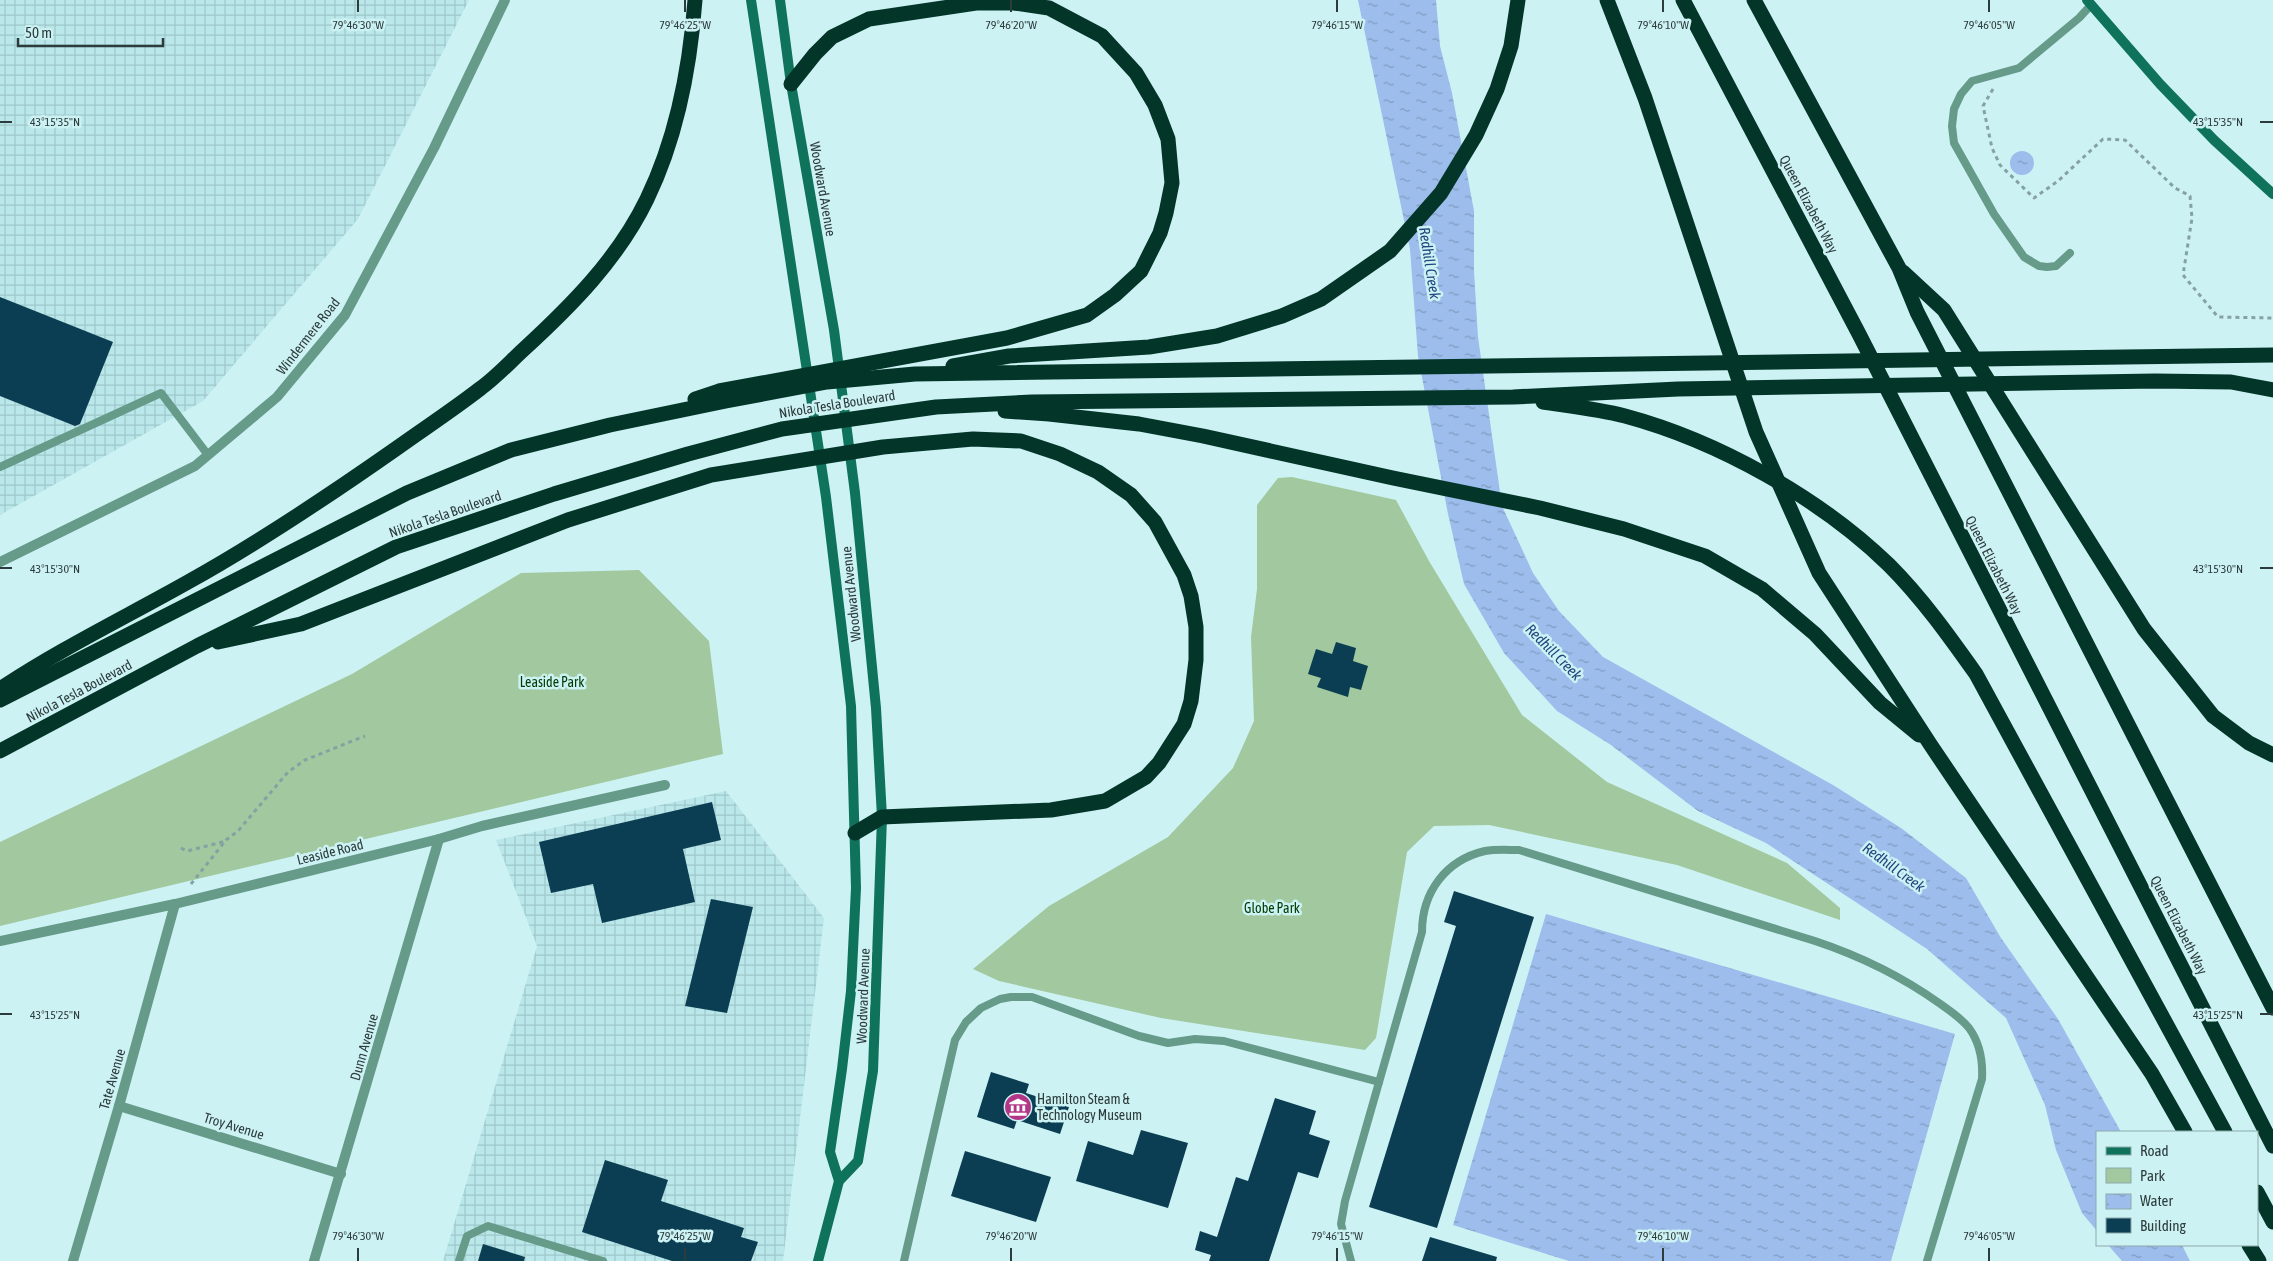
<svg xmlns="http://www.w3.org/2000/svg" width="2273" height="1261" font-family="'Asap Condensed',sans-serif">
<defs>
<pattern id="industrial-grid" width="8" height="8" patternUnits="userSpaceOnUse" patternTransform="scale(1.25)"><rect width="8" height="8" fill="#b9e7ea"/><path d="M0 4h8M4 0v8" fill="none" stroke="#9fc7ca"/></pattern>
<pattern id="water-ripples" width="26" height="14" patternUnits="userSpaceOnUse" patternTransform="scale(1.25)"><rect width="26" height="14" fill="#9dbdec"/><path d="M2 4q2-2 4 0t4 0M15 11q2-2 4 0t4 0" fill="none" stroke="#809bc0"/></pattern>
</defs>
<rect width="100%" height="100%" fill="#cdf2f4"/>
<g fill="url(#industrial-grid)">
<path d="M0 0H469L358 219 203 401 0 515Z"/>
<path d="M726 791 824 918 783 1261H443L537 946 496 840Z"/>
</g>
<g fill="#a1c89e">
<path d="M1292 477 1396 500 1429 561 1522 715 1607 782 1787 863 1840 908V920L1677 865 1489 825 1434 826 1407 852 1376 1038 1365 1050 1161 1018 999 981 973 969 1049 906 1168 837 1233 768 1254 721 1251 637 1257 589V505L1278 478Z"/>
<path d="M639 570 709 641 723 754 0 926V842L352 674 521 573Z"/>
</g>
<g fill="url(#water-ripples)">
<path d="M1358 0H1436L1440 46 1452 93 1474 211V271L1478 337 1502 506 1533 573 1559 611 1603 657 1833 785 1901 828 1966 878 2001 938 2058 1019 2121 1132H2097V1231L2082 1213 2056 1150 2045 1105 2006 1018 1927 949 1766 843 1698 811 1611 745 1557 711 1504 653 1464 584 1448 514 1418 356 1410 249Z"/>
<circle cx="2022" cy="163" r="12"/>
<path d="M1546 914 1955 1034 1891 1261H1569L1453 1225Z"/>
<path d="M2108 1245H2182L2190 1261H2122Z"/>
</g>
<g fill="#0b3e52">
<path d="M0 297 113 342 80 424 75 426 0 396Z"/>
<path d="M1336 642 1356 648 1353 661 1368 666 1361 690 1350 687 1348 697 1317 687 1321 678 1308 674 1316 649 1332 654Z"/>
<path d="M712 802 721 840 683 849 695 902 602 923 593 884 551 893 539 842Z"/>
<path d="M1454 891 1534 917 1437 1228 1369 1207 1456 926 1444 922Z"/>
<path d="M711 899 753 907 727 1013 685 1006Z"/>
<path d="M991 1072 1029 1084 1026 1093 1069 1107 1060 1134 1017 1120 1014 1129 977 1117Z"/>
<path d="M1275 1098 1316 1111 1309 1134 1330 1141 1318 1178 1298 1172 1269 1261H1209L1211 1255 1195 1250 1200 1231 1217 1237 1236 1177 1248 1181Z"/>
<path d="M1141 1130 1188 1143 1168 1208 1076 1181 1088 1141 1133 1155Z"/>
<path d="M965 1151 1051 1177 1036 1222 951 1196Z"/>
<path d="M605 1160 668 1180 661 1201 744 1228 741 1237 758 1242 751 1261H672L582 1232Z"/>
<path d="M1430 1237 1497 1257 1496 1261H1422Z"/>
<path d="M483 1244 525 1257 524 1261H478Z"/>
</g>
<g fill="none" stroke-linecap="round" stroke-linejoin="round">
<g stroke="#85a1a2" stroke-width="3" stroke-dasharray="4 4" stroke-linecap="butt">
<path d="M1993 89 1983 106 1992 148 2000 165 2034 198 2058 181 2103 139 2125 140 2175 188 2190 196 2192 218 2183 275 2218 317 2273 318"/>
<path d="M181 848 187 851 226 841"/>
<path d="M191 884 226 840 238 831 288 772 305 760 365 736"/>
</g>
<g stroke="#669a89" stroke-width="8">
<path d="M2070 253 2056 266 2047 267 2039 266 2024 257 1994 214 1954 143 1952 126 1954 109 1961 94 1972 81 2019 68 2079 18 2091 5"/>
<path d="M0 467 161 393 208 455"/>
<path d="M459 1261 467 1236 488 1226 603 1261"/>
<path d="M904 1261 955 1040 966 1022 981 1008 1000 999 1011 997H1032L1139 1036 1168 1043 1195 1039 1224 1041 1379 1082"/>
<path d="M1351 1261 1341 1224 1345 1201 1422 932C1422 892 1446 860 1485 851 1496 849 1508 850 1519 850L1815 941C1860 956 1901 976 1939 1003 1950 1011 1960 1017 1969 1028 1980 1043 1983 1060 1982 1079L1927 1261"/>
</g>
<g stroke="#669a89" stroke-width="10">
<path d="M0 562 195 466 277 397 345 315 434 148 505 0"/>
<path d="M0 941 175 904 439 839 482 826 665 785"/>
<path d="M119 1106 341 1174"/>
<path d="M73 1261 119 1106 175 904"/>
<path d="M314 1261 439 839"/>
</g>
<g stroke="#0f735c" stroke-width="10">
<path d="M751 0 826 497 851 706 856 888 851 991 842 1069 830 1152 839 1181"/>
<path d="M780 0 791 84 834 330 855 493 876 708 882 817 873 1071 858 1161 839 1181 818 1261"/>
<path d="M2087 0 2160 84 2214 140 2273 194"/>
</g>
<g stroke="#033529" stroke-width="15">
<path d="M1607 0 1645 98 1756 432 1819 573 1930 744 2152 1074 2185 1132"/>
<path d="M1683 0 1859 334 2273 1146"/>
<path d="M1754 0 1899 268 1917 312 2273 1008"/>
<path d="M1903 272 1944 310 2144 629 2213 716 2249 743 2273 755"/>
<path d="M953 366 1009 356 1149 347 1217 336 1282 316 1321 299 1390 251 1441 193 1476 135 1497 89 1511 46 1518 0"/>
<path d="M695 399 719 391 1007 338 1087 315 1115 295 1141 271 1160 233 1166 213 1172 183 1168 139 1155 105 1136 73 1102 36 1049 8 1014 3H976L869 19 832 37 815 54 791 84"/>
<path d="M1543 402C1570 406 1598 409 1625 416 1718 441 1820 498 1889 565 1922 598 1949 636 1976 674L2225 1132"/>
<path d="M1005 411 1049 414 1139 424 1203 436 1393 478 1540 508 1624 529 1705 556 1762 589 1815 634 1880 703 1919 735"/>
<path d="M218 642 301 624 568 520 711 475 883 447 973 439 1021 441 1060 454 1098 472 1131 495 1155 522 1184 575 1191 596 1196 627V660L1191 701 1184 724 1159 763 1146 777 1105 801 1051 810 882 817 855 833"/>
<path d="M0 689C60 649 126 617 188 582 260 542 330 495 397 448 425 428 454 409 481 388 496 377 509 363 523 350 571 306 618 259 647 199 677 137 690 68 695 0"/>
<path d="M0 700 407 493 511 450 610 425 726 401 827 382 915 374 2273 355"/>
<path d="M0 751 197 646 396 547 554 494 688 454 782 429 936 407 1032 402 1513 397 1678 389 2155 381 2231 382 2273 390"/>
<path d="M2257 1192 2273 1222"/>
<path d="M2249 1245 2259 1261"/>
</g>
</g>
<path fill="none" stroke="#2c3b3c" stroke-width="2" d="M358 0V12M685 0V12M1011 0V12M1337 0V12M1663 0V12M1989 0V12M0 122H12M2260 122H2273M0 568H12M2260 568H2273M0 1014H12M2260 1014H2273M358 1248V1261M685 1248V1261M1011 1248V1261M1337 1248V1261M1663 1248V1261M1989 1248V1261"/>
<defs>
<g id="museum-disc" transform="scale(1.4375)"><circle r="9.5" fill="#b23687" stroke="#cdf2f4"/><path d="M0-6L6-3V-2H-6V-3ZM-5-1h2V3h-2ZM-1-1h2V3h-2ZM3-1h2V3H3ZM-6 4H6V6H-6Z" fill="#fff"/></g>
</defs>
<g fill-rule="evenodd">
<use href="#museum-disc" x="1018" y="1107"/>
</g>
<g text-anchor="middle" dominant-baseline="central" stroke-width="5" stroke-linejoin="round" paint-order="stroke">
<g font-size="14" fill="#2c3b3c" stroke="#cdf2f4">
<text transform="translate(823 189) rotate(80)">Woodward Avenue</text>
<text transform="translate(1809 204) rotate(62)">Queen Elizabeth Way</text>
<text transform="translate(308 336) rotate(-52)">Windermere Road</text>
<text transform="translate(837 404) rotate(-9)">Nikola Tesla Boulevard</text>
<text transform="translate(445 514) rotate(-19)">Nikola Tesla Boulevard</text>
<text transform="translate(1994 565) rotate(63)">Queen Elizabeth Way</text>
<text transform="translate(851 594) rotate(-96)">Woodward Avenue</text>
<text transform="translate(79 691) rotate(-28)">Nikola Tesla Boulevard</text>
<text transform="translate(330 852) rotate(-14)">Leaside Road</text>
<text transform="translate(2179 925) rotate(63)">Queen Elizabeth Way</text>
<text transform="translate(863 996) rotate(-88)">Woodward Avenue</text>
<text transform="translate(364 1047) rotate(-74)">Dunn Avenue</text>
<text transform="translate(112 1079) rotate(-74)">Tate Avenue</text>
<text transform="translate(234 1126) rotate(17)">Troy Avenue</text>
</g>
<g font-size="14" fill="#003b00" stroke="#cdf2f4">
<text x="552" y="682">Leaside Park</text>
<text x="1272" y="908">Globe Park</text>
</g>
<g font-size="14" fill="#2c3b3c" stroke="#cdf2f4" text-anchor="start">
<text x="1037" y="1099">Hamilton Steam &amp;<tspan x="1037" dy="16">Technology Museum</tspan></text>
</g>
<g font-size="15" font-style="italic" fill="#1e457e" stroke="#cdf2f4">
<text transform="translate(1430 263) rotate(81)">Redhill Creek</text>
<text transform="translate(1554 652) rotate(45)">Redhill Creek</text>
<text transform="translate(1894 867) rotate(36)">Redhill Creek</text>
</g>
</g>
<g font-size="12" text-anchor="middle" fill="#2c3b3c" stroke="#cdf2f4" stroke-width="5" stroke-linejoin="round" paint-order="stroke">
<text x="358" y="29">79°46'30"W</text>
<text x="685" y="29">79°46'25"W</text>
<text x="1011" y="29">79°46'20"W</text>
<text x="1337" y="29">79°46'15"W</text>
<text x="1663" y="29">79°46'10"W</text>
<text x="1989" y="29">79°46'05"W</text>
<text x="55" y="126">43°15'35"N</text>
<text x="2218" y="126">43°15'35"N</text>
<text x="55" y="573">43°15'30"N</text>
<text x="2218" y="573">43°15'30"N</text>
<text x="55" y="1019">43°15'25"N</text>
<text x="2218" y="1019">43°15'25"N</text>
<text x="358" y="1240">79°46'30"W</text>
<text x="685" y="1240">79°46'25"W</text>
<text x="1011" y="1240">79°46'20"W</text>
<text x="1337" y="1240">79°46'15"W</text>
<text x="1663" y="1240">79°46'10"W</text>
<text x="1989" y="1240">79°46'05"W</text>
</g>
<rect x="2096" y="1131" width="162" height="115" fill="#cdf2f4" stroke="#8da9aa"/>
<rect x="2106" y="1147" width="25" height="8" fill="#0f735c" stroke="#8da9aa"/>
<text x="2140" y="1156" font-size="15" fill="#2c3b3c">Road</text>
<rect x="2106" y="1168" width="25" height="15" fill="#a1c89e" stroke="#8da9aa"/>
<text x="2140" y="1181" font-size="15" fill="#2c3b3c">Park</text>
<rect x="2106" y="1194" width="25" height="15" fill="url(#water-ripples)" stroke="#8da9aa"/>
<text x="2140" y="1206" font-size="15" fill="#2c3b3c">Water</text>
<rect x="2106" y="1218" width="25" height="15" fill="#0b3e52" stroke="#8da9aa"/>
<text x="2140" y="1231" font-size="15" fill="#2c3b3c">Building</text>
<path d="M18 38v8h145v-8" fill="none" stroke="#2c3b3c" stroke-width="2.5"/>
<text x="25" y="38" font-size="15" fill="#2c3b3c" stroke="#cdf2f4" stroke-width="4" paint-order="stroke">50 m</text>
</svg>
